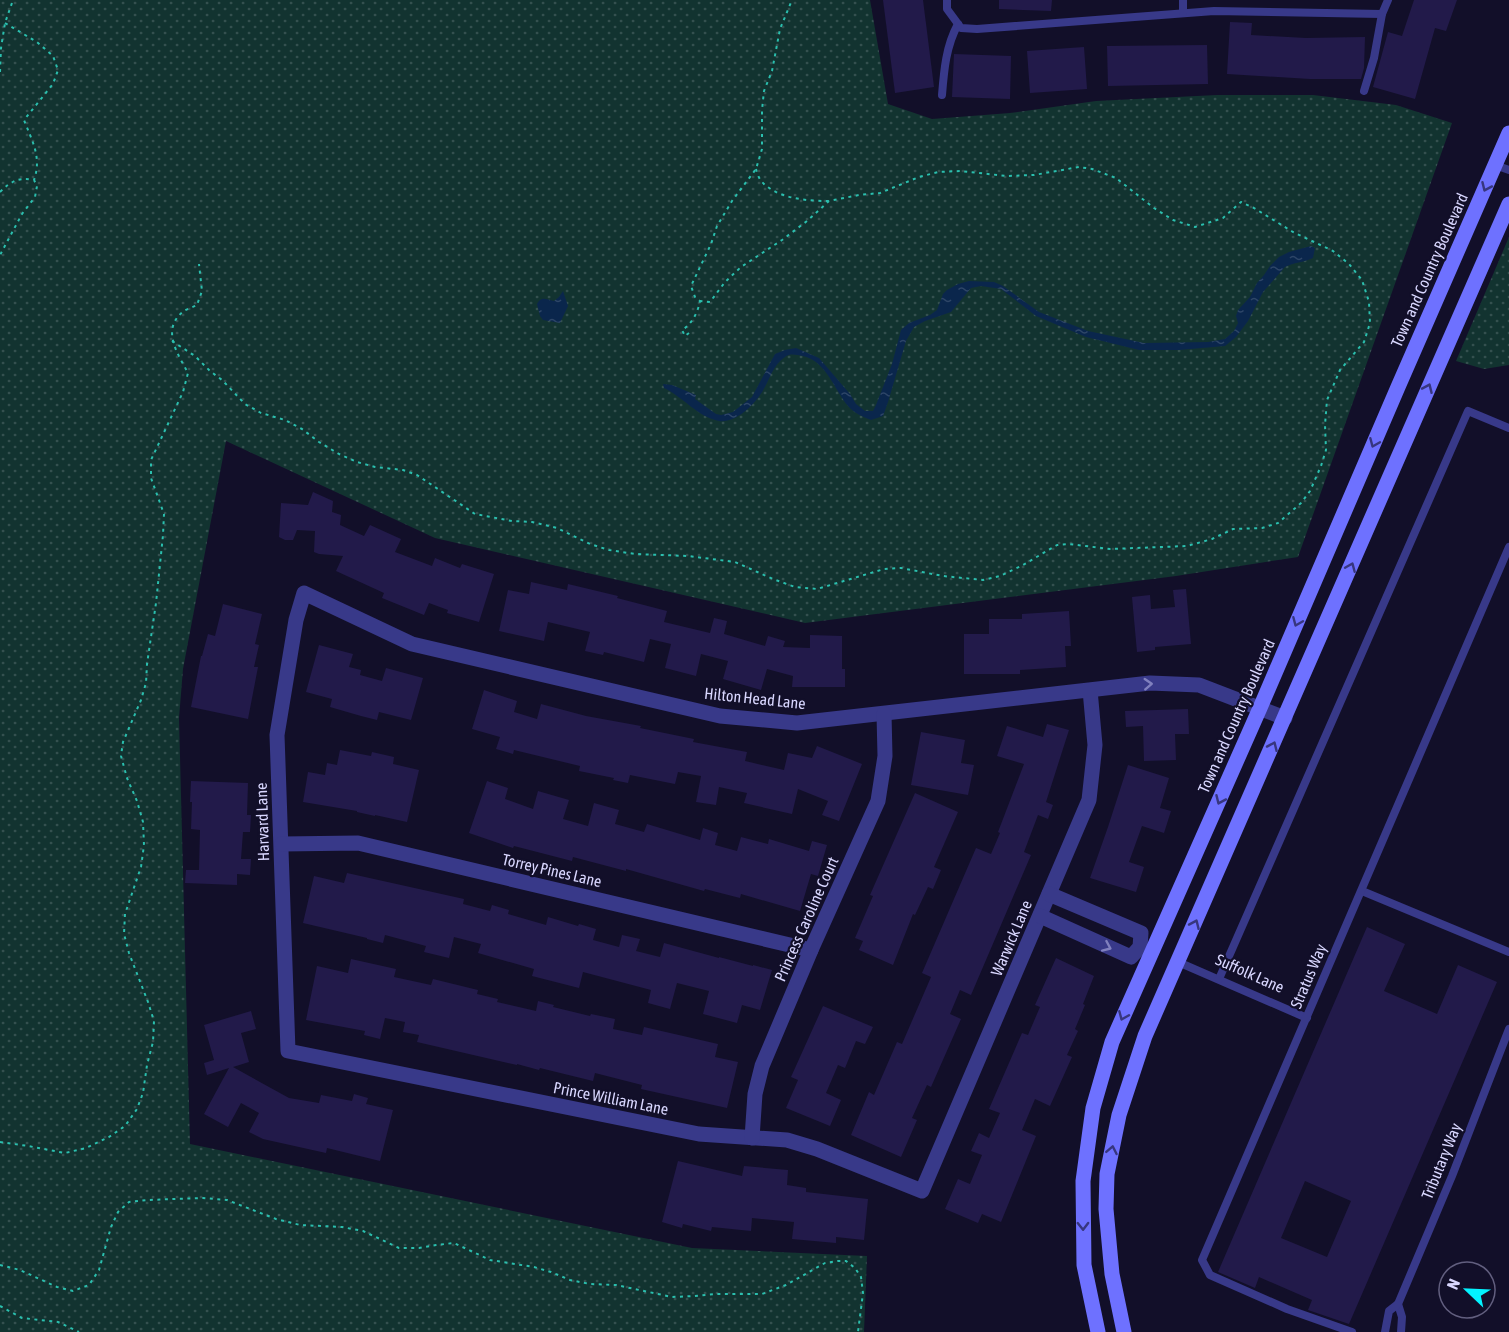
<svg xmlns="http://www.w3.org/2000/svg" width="1509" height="1332" font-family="'Asap Condensed',sans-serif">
<defs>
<pattern id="green-dots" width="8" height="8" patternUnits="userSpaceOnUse" patternTransform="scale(1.5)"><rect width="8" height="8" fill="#123330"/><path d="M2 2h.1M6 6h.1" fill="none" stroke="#34504f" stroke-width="1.8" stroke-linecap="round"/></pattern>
<pattern id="water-ripples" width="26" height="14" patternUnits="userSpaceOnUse" patternTransform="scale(1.5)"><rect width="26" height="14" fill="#0a264c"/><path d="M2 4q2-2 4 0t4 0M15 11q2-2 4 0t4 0" fill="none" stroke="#2d4567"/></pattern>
</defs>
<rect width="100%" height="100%" fill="#120f29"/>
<g fill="url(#green-dots)">
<path d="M0 0H870L888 104 932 119 1010 113 1096 101 1217 95H1313L1396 105 1452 123 1298 557 1176 576 805 623 435 538 226 441 183 669 179 718 190 1144 692 1248 867 1256 864 1332H0Z"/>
<path d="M1509 237V365L1484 369 1456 361Z"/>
</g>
<g fill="url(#water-ripples)">
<path d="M1311 246 1315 248 1313 258C1303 263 1294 262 1285 267L1263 292 1248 321 1236 337 1225 346 1179 350H1139L1086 337 1036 316 1001 289 981 286 971 288 951 312 925 321 914 327 906 341 888 402 883 416 871 420C863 417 854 413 848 406 834 389 826 361 803 356 797 355 790 353 785 357 772 365 769 383 760 395 752 407 735 423 719 421 698 417 683 397 664 388L663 384 672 385 696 395 695 399 716 414 721 415 733 412 752 397 775 354 785 350 796 348 819 358 850 394 856 404 865 411H873L876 405 892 364 901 330 909 323 930 315 937 310 943 294 947 290 958 284 969 281 994 282 1003 286 1039 312 1088 331 1144 343 1208 342 1225 339 1234 331 1238 323 1236 316 1238 310 1250 297 1257 283 1264 275 1270 266 1279 257 1289 252Z"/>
<path d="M563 291 568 306 560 323 543 320 540 316 537 304C541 296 546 299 554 301L559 297Z"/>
</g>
<g fill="#221a4a" fill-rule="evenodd">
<path d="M883 0H923L934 87 895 93Z"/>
<path d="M999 0H1052L1051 11 999 9Z"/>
<path d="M1414 0H1457L1446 31 1435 28 1415 99 1373 87 1388 32 1402 36Z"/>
<path d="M1230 22 1252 23 1251 35 1306 38 1365 37 1364 68 1361 79H1310L1227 74Z"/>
<path d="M1207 45 1208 84 1108 86 1107 46Z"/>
<path d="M1084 47 1087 89 1030 93 1027 51Z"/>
<path d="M954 54 1011 56 1010 99 952 97Z"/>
<path d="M313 492 333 501 332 512 341 515 340 525 364 536 370 525 401 539 395 552 432 566 435 558 460 568 462 564 494 574 479 622 447 613 448 610 429 603 424 615 382 598 384 593 336 571 343 556 319 554 314 552 315 531 297 530 293 540H285L279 537 281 503 308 505Z"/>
<path d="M531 582 567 590 568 584 618 596 617 598 667 611 664 622 710 633 714 618 727 621 724 634 765 646 768 636 785 641 783 647 810 648V635L842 636V669H845V687H792L793 676 767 669 761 690 723 679 728 661 701 654 696 676 665 668 671 644 650 639 644 662 604 652 603 655 585 651 590 632 548 622 544 641 499 631 508 590 529 594Z"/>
<path d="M1186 589 1191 644 1155 647V650L1137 652 1132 597 1150 595 1151 609 1175 607 1173 590Z"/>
<path d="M223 604 262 614 255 644 259 645 254 667H258L248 719 191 707 201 656H202L208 634 215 636Z"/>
<path d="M1069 611 1071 646H1065L1066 667 1020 670V674H964V634H989V619H1022V614Z"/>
<path d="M319 645 353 654 349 667 361 670 360 675 382 681 386 668 423 678 411 720 379 712 377 720 361 716 330 707 332 699 306 692Z"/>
<path d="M484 690 517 701 514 712 537 719 541 704 586 716 641 726 640 728 694 739 693 742 747 752 745 761 784 770 788 753 812 758 817 746 862 764 839 821 822 815 828 801 798 789 792 814 744 803 747 793 719 787 716 805 696 802 701 776 678 772 675 784 630 775 628 783 613 780 614 778 579 771 580 766 514 750 513 754 496 749 500 737 472 729Z"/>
<path d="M1188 709 1189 734H1175L1176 760 1144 761 1143 726 1126 727 1125 711Z"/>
<path d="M1047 724 1069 730 1046 802 1053 805 1048 819 1038 815 1024 852 1031 855 971 995 960 990 950 1014 961 1019 931 1087 927 1085 912 1118 917 1120 901 1157 851 1135 869 1092 874 1095 897 1042 902 1044 931 977 922 973 976 848 991 854 1000 833 998 832 1024 764 997 756 1007 726 1043 737Z"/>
<path d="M921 732 965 740 961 763 974 765 968 795 911 785Z"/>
<path d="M340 750 371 756 372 752 394 757 393 764 419 770 407 822 375 815V816L357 812V811L303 802 308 772 325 775 327 763 337 765Z"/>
<path d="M1128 765 1169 778 1160 808 1171 811 1164 833 1142 826 1129 862 1144 867 1136 892 1090 878 1108 827Z"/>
<path d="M191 781 248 783 247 815H251L250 832H243L241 859H251L250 875 237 874V885L185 883 186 870H199L200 830 191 829 192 802H190Z"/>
<path d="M487 781 508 788 505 799 533 809 538 791 569 800 563 819 588 826 594 803 619 810 615 824 644 832 647 824 700 840 703 828 718 833 715 845 737 851 741 837 768 844 769 839 809 851 812 841 827 845 818 876 811 874 800 911 741 894 740 898 705 889 704 891 626 869V871L573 857 572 861 514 846 513 848 469 833Z"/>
<path d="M915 793 958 812 934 867 941 870 933 889 928 887 915 915 913 914 893 965 859 950 863 941 855 938 873 896 870 895Z"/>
<path d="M347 873 464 899 463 904 490 911 492 905 509 910 508 914 546 925 548 917 578 926 579 924 596 929 593 940 619 947 622 935 640 939 636 951 660 957 664 943 719 958V957L753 966V965L772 970 760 1010 742 1005 737 1023 703 1014 709 991 677 983 670 1009 648 1003 651 990 583 972 579 988 532 976 534 969 478 953 481 944 454 937 449 958 424 952 426 946 385 935 383 943 367 939V938L303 923 314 876 344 883Z"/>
<path d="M1367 927 1405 944 1384 991 1437 1014 1458 965 1497 982 1349 1324 1308 1310 1312 1300 1259 1277 1255 1288 1218 1272ZM1305 1181 1351 1201 1327 1257 1281 1238Z"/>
<path d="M1056 958 1094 976 1083 1004 1085 1005 1075 1029 1078 1031 1067 1055 1072 1057 1050 1106 1035 1099 1022 1130 1036 1136 1001 1222 982 1214 978 1223 945 1209 958 1179 970 1184 982 1155 971 1151 979 1133 989 1138 1000 1113 989 1109 1022 1033 1028 1035 1040 1007 1035 1005Z"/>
<path d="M351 959 396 969 394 977 431 985 433 979 478 990 477 994 498 999 497 1002 536 1011 538 1001 554 1005 553 1007 590 1016 591 1014 615 1019 613 1029 642 1035 644 1027 718 1044 715 1057 738 1062 727 1108 641 1089 642 1085 595 1073 593 1081 540 1068 539 1070 517 1064V1065L417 1042 419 1035 403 1032 405 1022 385 1018 380 1039 364 1035 365 1031 306 1020 317 966 348 973Z"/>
<path d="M823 1006 873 1027 865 1044 856 1041 845 1068 838 1065 826 1093 841 1100 830 1126 786 1108 798 1080 791 1077Z"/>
<path d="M251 1011 256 1029 241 1033 249 1062 233 1067 289 1098 319 1103 321 1095 352 1101 354 1094 368 1098 366 1104 393 1110 380 1161 327 1148 326 1153 263 1139 249 1132 259 1113 241 1103 228 1127 204 1114 229 1068 207 1075 204 1063 214 1060 204 1025Z"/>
<path d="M678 1161 742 1176 744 1166 788 1170 787 1185 806 1188V1192L868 1199 864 1240 836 1237V1243L792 1239 794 1222 752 1218 751 1231 712 1227 711 1231 683 1224 682 1228 662 1222Z"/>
</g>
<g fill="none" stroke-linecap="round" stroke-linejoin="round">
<g stroke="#2bbfae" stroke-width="2" stroke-dasharray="3 4.5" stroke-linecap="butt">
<path d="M5 23 37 42 53 56 58 70 53 84 24 120C32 141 42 157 34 180"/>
<path d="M0 72 1 48 5 23 13 0"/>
<path d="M756 169C757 173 759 179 762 182 778 199 808 201 829 201"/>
<path d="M0 192C11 181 19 177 34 180L37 186 35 197 22 214 0 255"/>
<path d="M689 333 685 336 682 330C692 324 698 312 700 301L695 297 691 286 711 244 717 226 732 201 756 169 762 149V110L764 91 772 71 780 29 792 0"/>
<path d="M172 341 195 356 210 371 222 380 245 404 261 413 285 420 302 429 319 442 339 454 357 462 375 467 403 470 417 475 475 514 512 521 532 522 557 528 590 544 609 550 635 554 688 556 735 562 773 579 795 587 817 589 884 569 901 568 943 576 983 580 1000 576 1023 565 1057 545 1069 544 1110 549 1187 546 1212 539 1233 529 1262 528 1278 523 1301 503 1310 491 1321 466 1326 450 1325 425 1327 400 1340 370 1364 342 1370 323 1369 302 1362 280 1349 264 1333 251 1293 232 1254 208 1241 202 1223 218 1195 227 1173 220 1154 208 1116 178 1092 169 1079 167 1034 175 1007 176 960 171 938 172 919 177 880 193 859 195 829 201 807 221 782 240 741 267 725 282 710 302 700 301"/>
<path d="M0 1142 28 1146 65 1153 86 1148 109 1137 125 1126 137 1109 143 1093 147 1065 153 1042 154 1021 148 1002 129 953 124 934 125 914 141 867 144 845 143 822 137 801 127 778 121 756 123 742 141 700 146 683 147 664 156 603 163 535 164 514 151 478V460L183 392 188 373C178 354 160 329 184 311 187 309 193 307 197 305L202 291 199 264"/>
<path d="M0 1265 20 1270 57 1287 73 1291 89 1285 99 1270 111 1227 118 1212 129 1202 147 1200 203 1198 227 1200 276 1219 300 1225 342 1227 363 1231 399 1248H419L436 1245 454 1243 490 1260 534 1267 551 1272 570 1280 590 1284 616 1285 672 1297 694 1296 717 1294H762L786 1285 825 1263 838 1261H846L855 1268 861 1277 863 1293 858 1332"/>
<path d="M0 1306 22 1318 58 1322 79 1332"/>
</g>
<g stroke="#383989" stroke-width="8">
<path d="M947 0V9L961 28 977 29 1214 11 1382 14 1388 0"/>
<path d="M1183 0V13"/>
<path d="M1364 91 1374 58 1382 14"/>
<path d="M942 95C944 70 946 46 958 24"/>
<path d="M1495 165 1509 170"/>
<path d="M1362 891 1509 952"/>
<path d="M1178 962 1307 1018"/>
<path d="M1219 979 1468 411 1509 428"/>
<path d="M1398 1304 1402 1317 1401 1332"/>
<path d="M1352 1332 1287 1309 1210 1275 1202 1260 1509 547"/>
<path d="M1385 1332 1389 1311 1398 1304 1452 1176 1509 1029"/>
</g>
<g stroke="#383989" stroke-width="15">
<path d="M1090 690 1095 745 1089 800 922 1191 817 1149 787 1140 699 1134 288 1051 277 735 296 620 304 593 412 644 720 716 797 723 1150 683 1199 685 1285 718"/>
<path d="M282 844 358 843 811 950"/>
<path d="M1040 916 1131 957 1140 947 1141 933 1049 894"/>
<path d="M752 1138 755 1094 762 1066 811 950 878 801 885 756 884 714"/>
</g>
<g stroke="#6e71ff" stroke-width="15">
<path d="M1098 1332 1084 1265 1083 1181 1093 1108 1112 1042 1260 708 1398 387 1509 133"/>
<path d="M1124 1332 1112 1274 1106 1209 1107 1174 1119 1115 1145 1036 1509 204"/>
</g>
</g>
<defs><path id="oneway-chevron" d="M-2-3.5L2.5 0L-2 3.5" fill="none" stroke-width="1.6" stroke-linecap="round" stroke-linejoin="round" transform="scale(1.5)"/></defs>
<g stroke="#37367f">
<use href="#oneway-chevron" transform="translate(1486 187) rotate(114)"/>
<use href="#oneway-chevron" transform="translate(1428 388) rotate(-66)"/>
<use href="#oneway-chevron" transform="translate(1374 443) rotate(113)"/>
<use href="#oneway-chevron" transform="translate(1351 567) rotate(-67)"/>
<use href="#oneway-chevron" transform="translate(1297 622) rotate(113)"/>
<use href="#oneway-chevron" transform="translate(1273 746) rotate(-66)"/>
<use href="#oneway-chevron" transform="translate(1220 800) rotate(114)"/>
<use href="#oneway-chevron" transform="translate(1195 924) rotate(-66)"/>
<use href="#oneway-chevron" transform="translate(1123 1016) rotate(113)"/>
<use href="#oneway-chevron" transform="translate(1112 1150) rotate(-79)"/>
<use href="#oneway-chevron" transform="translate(1083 1226) rotate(89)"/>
</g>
<g stroke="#8080be">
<use href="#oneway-chevron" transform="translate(1148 684) rotate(-3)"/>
<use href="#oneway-chevron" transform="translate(1107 947) rotate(24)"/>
</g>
<g text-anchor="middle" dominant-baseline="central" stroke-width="4.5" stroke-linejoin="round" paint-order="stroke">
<g font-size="16" fill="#d9d7ff" stroke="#120f29">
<text transform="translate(1429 270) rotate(-66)">Town and Country Boulevard</text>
<text transform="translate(755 698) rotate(6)">Hilton Head Lane</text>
<text transform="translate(1236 716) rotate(-66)">Town and Country Boulevard</text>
<text transform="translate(262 822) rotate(-92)">Harvard Lane</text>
<text transform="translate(552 870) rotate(13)">Torrey Pines Lane</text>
<text transform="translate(806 919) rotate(-66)">Princess Caroline Court</text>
<text transform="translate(1011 938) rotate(-67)">Warwick Lane</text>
<text transform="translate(1250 973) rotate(24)">Suffolk Lane</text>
<text transform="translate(1308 976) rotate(-67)">Stratus Way</text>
<text transform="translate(611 1098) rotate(11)">Prince William Lane</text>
<text transform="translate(1441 1161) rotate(-68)">Tributary Way</text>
</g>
</g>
<g transform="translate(1467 1290) rotate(293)"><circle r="28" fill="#120f29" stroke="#625f7f" stroke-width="1.5"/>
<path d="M0-4.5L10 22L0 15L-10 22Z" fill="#03f3ff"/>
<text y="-9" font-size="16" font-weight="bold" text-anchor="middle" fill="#d9d7ff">N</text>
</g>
</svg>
